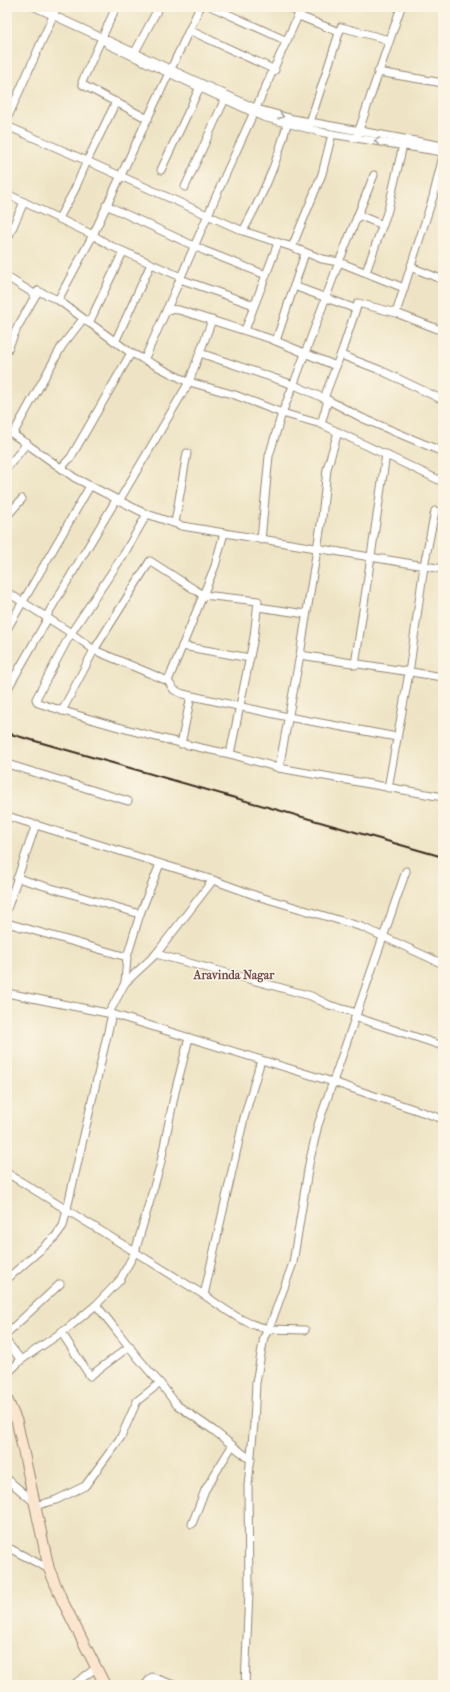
<svg xmlns="http://www.w3.org/2000/svg" width="450" height="1692" font-family="'IM FELL French Canon',serif">
<rect width="100%" height="100%" fill="#fcf5e5"/>
<filter id="ink" filterUnits="userSpaceOnUse"><feTurbulence type="fractalNoise" baseFrequency=".025" numOctaves="2"/><feDisplacementMap in="SourceGraphic" scale="8" xChannelSelector="R" yChannelSelector="G"/><feConvolveMatrix kernelMatrix="1 2 1 2 8 2 1 2 1" color-interpolation-filters="sRGB"/></filter>
<filter id="wash" filterUnits="userSpaceOnUse"><feTurbulence type="fractalNoise" baseFrequency=".012" numOctaves="4" result="noise"/><feDisplacementMap in="SourceGraphic" scale="16" xChannelSelector="R" yChannelSelector="G"/><feGaussianBlur stdDeviation="0.9" result="paint"/><feColorMatrix in="noise" values="0 0 0 0 0 0 0 0 0 0 0 0 0 0 0 0 0 1.4 0 .05"/><feComposite in="paint" operator="in"/></filter>
<g filter="url(#wash)">
<rect width="100%" height="100%" fill="#eee4c5"/>
</g>
<g filter="url(#ink)">
<g fill="none" stroke-linecap="round" stroke-linejoin="round">
<g stroke="#948772" stroke-width="9">
<g id="street">
<path d="M35 7 257 109 293 119 443 146"/>
<path d="M116 7 82 82 83 85 148 119"/>
<path d="M212 7 287 41"/>
<path d="M288 7 300 13"/>
<path d="M302 7 224 178 167 309 179 310 271 339 336 366"/>
<path d="M299 16 339 32"/>
<path d="M189 30 275 70"/>
<path d="M104 40 109 45 263 117 325 133 443 152"/>
<path d="M135 52 159 7"/>
<path d="M378 72 443 83"/>
<path d="M7 119 57 7"/>
<path d="M310 122 341 27 389 40"/>
<path d="M287 124C277 164 262 196 243 231L292 247 322 174 332 134"/>
<path d="M7 126 87 161 116 102"/>
<path d="M357 136 401 7"/>
<path d="M161 170 199 89"/>
<path d="M374 175 339 262 404 288"/>
<path d="M185 187 224 101"/>
<path d="M7 194 93 235 109 245 181 277"/>
<path d="M106 205 205 251 266 275 278 243"/>
<path d="M358 215 383 225"/>
<path d="M59 218 74 191 87 161 243 231"/>
<path d="M7 240 24 202"/>
<path d="M411 267 443 280"/>
<path d="M366 272 388 210 403 145"/>
<path d="M7 277 36 295"/>
<path d="M180 279 254 305"/>
<path d="M294 286 356 309"/>
<path d="M396 313 443 331"/>
<path d="M89 323 123 252"/>
<path d="M245 330 266 275"/>
<path d="M276 341 305 253"/>
<path d="M115 342 151 264"/>
<path d="M7 351 17 328 38 291 58 300"/>
<path d="M131 353 186 381 235 395 282 413 321 424 328 400 362 418 443 452"/>
<path d="M200 353 294 385 328 400"/>
<path d="M341 355 380 370 443 400"/>
<path d="M144 360 167 309"/>
<path d="M324 398 343 348 358 303 396 313 433 197 443 156"/>
<path d="M321 424 443 482"/>
<path d="M7 430 75 478 144 513 182 526 443 569"/>
<path d="M338 432 327 469 322 518 300 655 443 677"/>
<path d="M13 434 62 346 83 319"/>
<path d="M62 467 71 457 131 353 58 300 93 235 200 7"/>
<path d="M7 468 27 443"/>
<path d="M119 501 189 382 212 320"/>
<path d="M7 516 22 499"/>
<path d="M175 523 187 453"/>
<path d="M261 540 269 456 282 413 293 386 339 262 322 259 292 247"/>
<path d="M150 561 203 595 258 601 254 637 230 754C165 741 101 723 38 703L36 699 71 633 94 650Z"/>
<path d="M7 592 71 633 124 554 147 514"/>
<path d="M258 607 306 614"/>
<path d="M46 617 116 500"/>
<path d="M7 629 90 486"/>
<path d="M182 646 250 658"/>
<path d="M300 655 279 768 443 797"/>
<path d="M355 665 386 454"/>
<path d="M168 681 174 690 183 694 288 717 397 737"/>
<path d="M7 690 48 618"/>
<path d="M62 711 94 650 168 681 215 566 224 533"/>
<path d="M181 744 191 696"/>
<path d="M230 754 279 768"/>
<path d="M7 764 128 801"/>
<path d="M388 788 409 673 424 566 435 511"/>
<path d="M7 816 213 880 156 954 125 983 109 1013"/>
<path d="M17 878 140 914"/>
<path d="M213 880 257 896 362 927 443 964"/>
<path d="M7 909 36 824"/>
<path d="M7 923 127 957"/>
<path d="M156 954 311 996 329 1005 357 1013"/>
<path d="M125 983 127 957 140 914 160 864"/>
<path d="M7 993 112 1014 333 1082 443 1119"/>
<path d="M355 1017 443 1046"/>
<path d="M7 1173 135 1252 160 1166 175 1092 189 1038"/>
<path d="M7 1279 55 1237 63 1226 112 1014"/>
<path d="M204 1295C225 1309 244 1325 269 1329L293 1263 309 1164 318 1125 406 871"/>
<path d="M96 1305C118 1331 137 1359 160 1383"/>
<path d="M61 1332 90 1376 130 1346"/>
<path d="M7 1333 60 1284"/>
<path d="M7 1342 21 1360"/>
<path d="M7 1374 21 1360 68 1328 96 1305 120 1280 135 1252 204 1295 244 1118 261 1060"/>
<path d="M7 1479 34 1502"/>
<path d="M35 1506 56 1500 85 1486 121 1437 137 1401 160 1383 177 1405 213 1430 251 1460"/>
<path d="M192 1524 205 1490 232 1446"/>
<path d="M7 1547 49 1569"/>
<path d="M73 1685 96 1668"/>
<path d="M145 1685 152 1677 174 1685"/>
<path d="M245 1685 249 1591 248 1486 254 1423 256 1383 264 1337 269 1329 305 1330"/>
</g>
</g>
<g stroke="#948772" stroke-width="12">
<path id="secondary" d="M7 1399 17 1422 49 1569 62 1600 105 1685"/>
</g>
<use href="#street" stroke="#fff" stroke-width="7"/>
<use href="#secondary" stroke="#fbe5cf" stroke-width="10"/>
<path stroke="#3b2a1e" stroke-width="2" d="M7 733 443 857"/>
</g>
<defs><path id="oneway-chevron" d="M-2-3.5L2.5 0L-2 3.5" fill="none" stroke-width="1.6" stroke-linecap="round" stroke-linejoin="round"/></defs>
<g stroke="#a79f9a">
<use href="#oneway-chevron" transform="translate(281 116) rotate(16)"/>
<use href="#oneway-chevron" transform="translate(377 141) rotate(-171)"/>
</g>
</g>
<g text-anchor="middle" dominant-baseline="central" stroke-width="3" stroke-linejoin="round" paint-order="stroke">
<g font-size="12" font-weight="bold" fill="#744d50" stroke="#fcf5e5">
<text x="234" y="975">Aravinda Nagar</text>
</g>
</g>
<rect width="450" height="1692" fill="none" stroke="#fcf5e5" stroke-width="24"/>
</svg>
